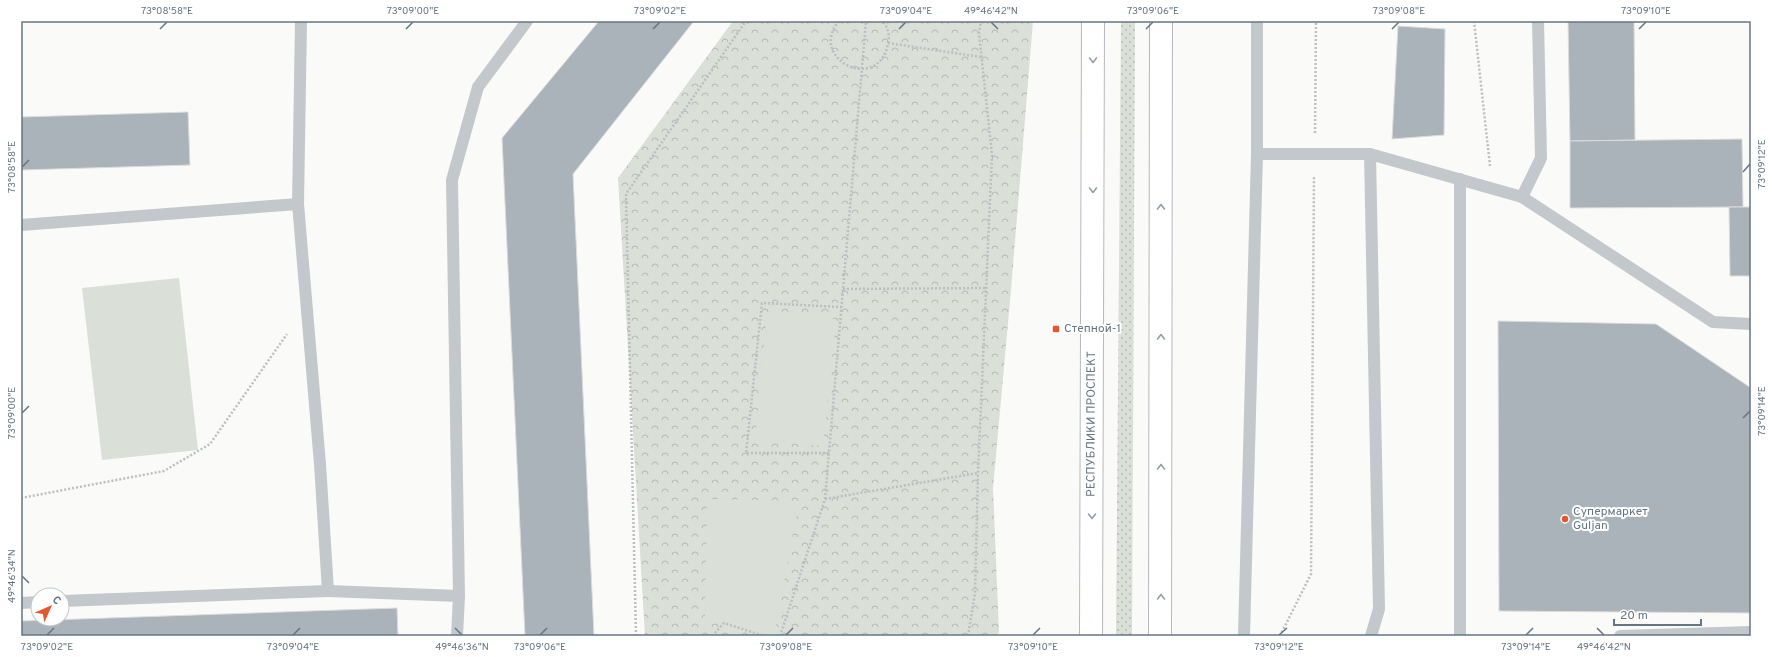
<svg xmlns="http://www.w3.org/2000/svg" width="1772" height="657" font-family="Overpass,sans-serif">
<defs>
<pattern id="grass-dots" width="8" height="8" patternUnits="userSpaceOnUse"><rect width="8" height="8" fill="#dadfd7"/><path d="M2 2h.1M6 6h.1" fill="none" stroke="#b4b9b4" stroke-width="1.8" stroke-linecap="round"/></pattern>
<pattern id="park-crowns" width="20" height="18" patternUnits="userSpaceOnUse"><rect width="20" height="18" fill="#dadfd7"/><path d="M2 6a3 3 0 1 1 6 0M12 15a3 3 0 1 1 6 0" fill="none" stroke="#b4b9b4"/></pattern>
</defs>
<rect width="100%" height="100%" fill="#fafaf8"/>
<path fill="url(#grass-dots)" d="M1121 21H1135L1132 636H1116Z"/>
<path fill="url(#park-crowns)" d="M733 21H1033L1011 290 993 488 999 632 997 636H645L618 178Z"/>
<g fill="#dadfd7">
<path d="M179 278 198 450 102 460 82 288Z"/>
<path d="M767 312 836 319 823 446 755 440Z"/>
<path d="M707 499 799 501 774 636 705 621Z"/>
</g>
<g fill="#aab3b9" stroke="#dcdcda">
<path d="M599 21H694L573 174 594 636H525L502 138Z"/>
<path d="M1568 21H1634L1635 140 1570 141Z"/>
<path d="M1398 26 1445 29 1444 135 1392 139Z"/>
<path d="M188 112 190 165 21 170V117Z"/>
<path d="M1742 139 1743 207 1570 208V141Z"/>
<path d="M1729 207H1751V276H1730Z"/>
<path d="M1498 321 1656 324 1751 388V613L1499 611Z"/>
<path d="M397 608 398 636H21V621Z"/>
</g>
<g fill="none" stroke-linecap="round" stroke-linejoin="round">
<g stroke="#b4b9bd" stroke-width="24">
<g id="trunk">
<path id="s1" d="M1091 636 1093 21"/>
<path d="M1160 636 1161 21"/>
</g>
</g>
<g stroke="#bbbfc2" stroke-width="2.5" stroke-dasharray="2 2" stroke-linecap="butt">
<path d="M839 21C807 59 878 94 888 44 890 36 888 26 882 21"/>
<path d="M1474 21 1490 166"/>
<path d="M888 43 981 57"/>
<path d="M1315 133 1316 21"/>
<path d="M843 289 986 288"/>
<path d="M829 453H746L762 303 841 307"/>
<path d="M21 498 164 471 210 444 287 334"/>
<path d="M825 499 978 473"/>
<path d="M636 636 626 194 746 21"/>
<path d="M712 636 724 623 764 636"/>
<path d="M780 636 825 499 866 21"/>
<path d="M968 636 975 593 978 473 992 155 979 33 981 21"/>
<path d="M1280 636 1311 574 1314 176"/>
</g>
<g stroke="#c3c8cc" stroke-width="12">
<path d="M301 21 298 204 320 464 328 591 459 596"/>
<path d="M1257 154H1370L1522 197 1713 322 1751 324"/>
<path d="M1370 154 1379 609 1371 636"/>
<path d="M1460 179V636"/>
<path d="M1522 197 1541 158 1538 21"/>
<path d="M21 225 298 204"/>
<path d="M62 601 328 591"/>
<path d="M21 603 38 602"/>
<path d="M457 636 459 596 452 180 478 87 527 21"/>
<path d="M1244 636 1257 154V21"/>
<path d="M1620 636 1751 632"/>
</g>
<use href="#trunk" stroke="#fff" stroke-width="22"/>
</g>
<defs><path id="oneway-chevron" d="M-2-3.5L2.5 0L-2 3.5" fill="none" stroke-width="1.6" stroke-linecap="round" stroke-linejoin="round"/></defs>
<g stroke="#939fa8">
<use href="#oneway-chevron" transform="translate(1093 60) rotate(90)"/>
<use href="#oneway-chevron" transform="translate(1093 190) rotate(90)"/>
<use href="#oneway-chevron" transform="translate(1161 207) rotate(-90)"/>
<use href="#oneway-chevron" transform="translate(1161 337) rotate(-90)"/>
<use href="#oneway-chevron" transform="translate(1161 467) rotate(-90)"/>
<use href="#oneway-chevron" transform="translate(1092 516) rotate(90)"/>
<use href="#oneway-chevron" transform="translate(1161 597) rotate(-90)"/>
</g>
<path fill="none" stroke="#657683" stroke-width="1.5" d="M991 22 998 29M160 29 167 22M406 29 413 22M653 29 660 22M899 29 906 22M1146 29 1153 22M1392 29 1399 22M1639 29 1646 22M22 167 29 160M1743 172 1750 164M22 413 29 406M1743 418 1750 411M22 576 29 583M455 628 462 635M1597 628 1604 635M47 635 54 628M293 635 300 628M540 635 547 628M786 635 793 628M1033 635 1040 628M1279 635 1287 628M1526 635 1533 628"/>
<g fill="#e4572e" stroke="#fff" stroke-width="1.5">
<rect x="1052" y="325" width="8" height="8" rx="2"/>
<circle cx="1565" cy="519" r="4"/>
</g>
<g text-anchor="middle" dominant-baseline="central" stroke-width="4" stroke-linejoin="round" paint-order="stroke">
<g font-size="12" fill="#657683" stroke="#fff" text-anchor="start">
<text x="1064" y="329">Степной-1</text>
<text x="1573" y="512">Супермаркет<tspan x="1573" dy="14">Guljan</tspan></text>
</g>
<g font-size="12" fill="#657683" stroke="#fff">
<text stroke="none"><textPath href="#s1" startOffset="212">РЕСПУБЛИКИ ПРОСПЕКТ</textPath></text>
</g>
</g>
<rect width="1772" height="657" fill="none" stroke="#ffffff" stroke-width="44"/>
<g transform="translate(50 607) rotate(45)"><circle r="19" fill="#ffffff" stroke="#c1c8cd"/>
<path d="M0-3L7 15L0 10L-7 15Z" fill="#e4572e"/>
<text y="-6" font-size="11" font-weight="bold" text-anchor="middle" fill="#657683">С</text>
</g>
<path d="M1614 619v6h87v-6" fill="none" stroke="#657683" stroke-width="2"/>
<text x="1620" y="619" font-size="12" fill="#657683" stroke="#ffffff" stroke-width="3" paint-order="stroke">20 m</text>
<rect x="22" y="22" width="1728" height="613" fill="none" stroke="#657683" stroke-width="1.5"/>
<g font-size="10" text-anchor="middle" fill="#657683">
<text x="167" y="14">73°08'58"E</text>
<text x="413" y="14">73°09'00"E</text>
<text x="660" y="14">73°09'02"E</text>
<text x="906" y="14">73°09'04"E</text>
<text x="991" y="14">49°46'42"N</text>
<text x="1153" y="14">73°09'06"E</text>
<text x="1399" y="14">73°09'08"E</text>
<text x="1646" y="14">73°09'10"E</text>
<text transform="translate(1761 164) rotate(-90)" y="4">73°09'12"E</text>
<text transform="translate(11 167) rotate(-90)" y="4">73°08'58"E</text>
<text transform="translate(1761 411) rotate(-90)" y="4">73°09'14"E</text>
<text transform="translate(11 413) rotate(-90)" y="4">73°09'00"E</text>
<text transform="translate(11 576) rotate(-90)" y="4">49°46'34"N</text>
<text x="47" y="650">73°09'02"E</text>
<text x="293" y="650">73°09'04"E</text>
<text x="462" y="650">49°46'36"N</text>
<text x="540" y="650">73°09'06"E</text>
<text x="786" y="650">73°09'08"E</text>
<text x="1033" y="650">73°09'10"E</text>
<text x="1279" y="650">73°09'12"E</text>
<text x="1526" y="650">73°09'14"E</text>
<text x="1604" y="650">49°46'42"N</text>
</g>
</svg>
